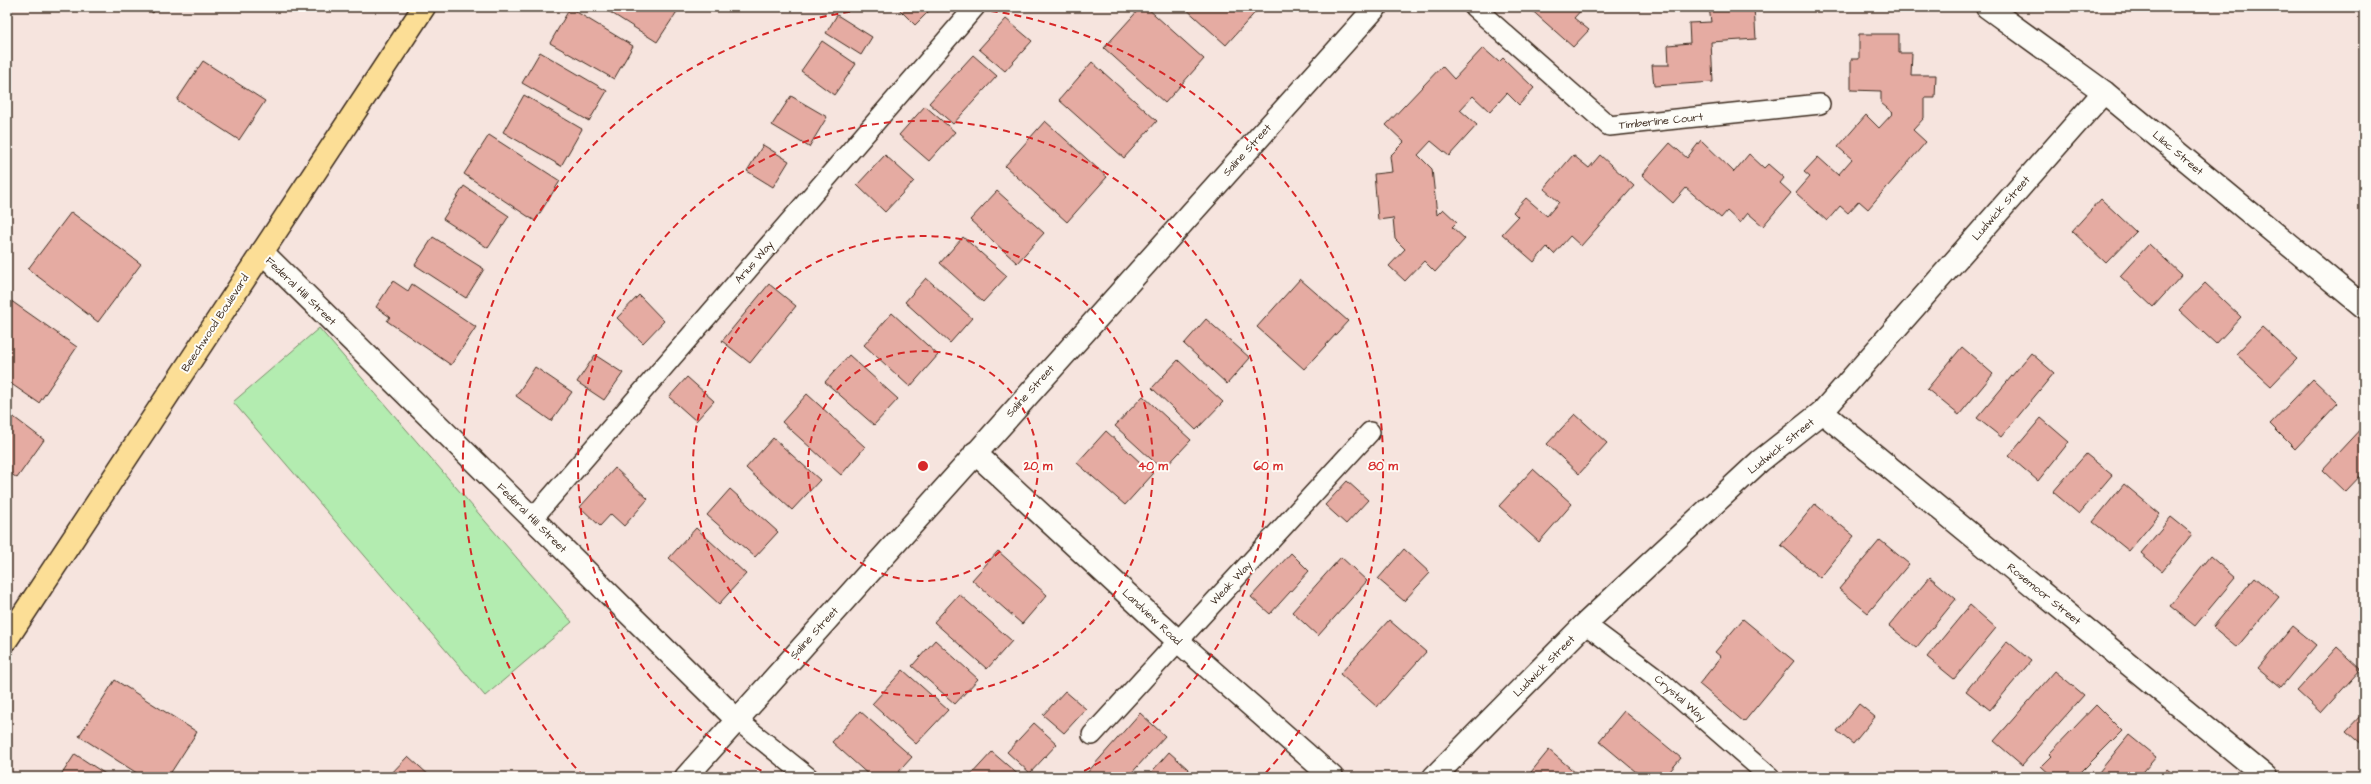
<svg xmlns="http://www.w3.org/2000/svg" width="2371" height="784" font-family="'Architects Daughter',sans-serif">
<rect width="100%" height="100%" fill="#f6e4de"/>
<filter id="ink" filterUnits="userSpaceOnUse"><feTurbulence type="fractalNoise" baseFrequency=".025" numOctaves="2"/><feDisplacementMap in="SourceGraphic" scale="8" xChannelSelector="R" yChannelSelector="G"/><feConvolveMatrix kernelMatrix="1 2 1 2 8 2 1 2 1" color-interpolation-filters="sRGB"/></filter>
<g filter="url(#ink)">
<path fill="#b3ecb0" stroke="#778b67" d="M319 328 572 622 485 696 233 402Z"/>
<g fill="#e5aba2" stroke="#3b2a1e">
<path d="M144 7H157L153 13Z"/>
<path d="M311 7H322L319 12Z"/>
<path d="M602 7H680L657 42Z"/>
<path d="M897 7H933L915 25Z"/>
<path d="M1141 7H1146L1204 59 1165 103 1104 48Z"/>
<path d="M1184 7H1260L1226 45Z"/>
<path d="M1528 7H1584L1574 18 1589 30 1573 47Z"/>
<path d="M1709 7H1754L1756 39 1711 42 1713 82 1654 86 1652 65H1669L1668 45 1690 43 1689 23 1711 22Z"/>
<path d="M570 8 633 46 614 79 550 43Z"/>
<path d="M837 15 872 37 861 55 826 33Z"/>
<path d="M1006 19 1032 41 1005 71 979 49Z"/>
<path d="M1859 34H1899V53H1912L1911 75H1936L1935 98H1924V118L1913 130 1926 142 1868 209 1859 201 1848 213 1840 206 1827 221 1796 193 1810 177 1804 172 1818 157 1838 175 1852 159 1838 147 1866 115 1879 128 1893 113 1881 103V91L1851 90V59H1859Z"/>
<path d="M822 41 856 64 834 95 801 71Z"/>
<path d="M1483 48 1499 62 1503 58 1534 88 1519 105 1507 93 1490 112 1473 96 1460 110 1477 125 1449 156 1431 141 1418 155 1432 169 1437 215 1443 209 1457 222 1452 227 1465 239 1435 272 1424 261 1405 281 1389 266 1405 249 1395 239 1393 218 1378 220 1374 174 1392 172 1390 156 1404 142 1386 125 1442 66 1454 79Z"/>
<path d="M540 52 607 91 589 121 522 83Z"/>
<path d="M973 55 997 76 953 124 929 103Z"/>
<path d="M203 61 265 101 239 140 177 100Z"/>
<path d="M1092 62 1157 121 1124 158 1059 100Z"/>
<path d="M524 95 582 129 561 166 503 132Z"/>
<path d="M791 96 827 117 809 147 772 125Z"/>
<path d="M925 106 955 132 929 161 899 135Z"/>
<path d="M1045 121 1107 177 1067 222 1005 166Z"/>
<path d="M489 135 560 181 535 221 464 174Z"/>
<path d="M1701 140 1734 172 1749 154 1764 168 1768 164 1784 178 1780 183 1791 193 1763 226 1748 213 1740 223 1727 211 1721 218 1686 188 1673 203 1642 175 1670 143 1687 158Z"/>
<path d="M763 145 789 161 773 187 747 171Z"/>
<path d="M885 155 914 181 885 212 857 185Z"/>
<path d="M1573 155 1589 168 1600 155 1634 186 1581 246 1570 236 1554 254 1547 247 1534 262 1502 234 1518 217 1513 212 1526 198 1547 216 1559 202 1544 189Z"/>
<path d="M464 186 509 216 488 248 443 219Z"/>
<path d="M997 191 1044 233 1017 263 970 220Z"/>
<path d="M2101 199 2136 232 2106 263 2072 231Z"/>
<path d="M71 212 141 264 98 322 28 269Z"/>
<path d="M433 237 484 269 466 298 415 265Z"/>
<path d="M963 237 1007 276 983 302 940 263Z"/>
<path d="M2149 244 2182 275 2153 307 2120 276Z"/>
<path d="M926 278 972 318 950 343 905 302Z"/>
<path d="M1300 279 1348 321 1304 369 1257 327Z"/>
<path d="M393 281 408 291 412 284 476 327 451 365 387 321 390 317 376 307Z"/>
<path d="M2205 283 2241 317 2216 344 2179 310Z"/>
<path d="M769 284 796 306 750 363 722 341Z"/>
<path d="M639 295 664 321 643 343 617 318Z"/>
<path d="M7 298 77 347 39 403 7 381Z"/>
<path d="M892 313 938 355 910 387 864 345Z"/>
<path d="M1206 319 1250 358 1227 384 1184 344Z"/>
<path d="M2262 327 2297 359 2271 386 2236 354Z"/>
<path d="M1962 347 1993 374 1959 415 1927 389Z"/>
<path d="M2031 353 2054 373 2001 437 1977 418Z"/>
<path d="M595 355 623 373 604 400 577 382Z"/>
<path d="M849 355 898 399 874 425 825 382Z"/>
<path d="M1178 360 1223 402 1196 430 1152 388Z"/>
<path d="M535 367 572 392 551 421 516 396Z"/>
<path d="M687 377 714 401 696 421 669 397Z"/>
<path d="M2313 379 2338 403 2295 449 2270 424Z"/>
<path d="M807 394 865 447 841 475 782 422Z"/>
<path d="M1143 396 1191 440 1163 470 1115 426Z"/>
<path d="M7 412 44 440 17 478 7 471Z"/>
<path d="M1575 414 1607 443 1579 474 1547 444Z"/>
<path d="M2041 418 2069 442 2038 481 2009 456Z"/>
<path d="M2364 425V472L2345 492 2322 470Z"/>
<path d="M1106 431 1153 474 1125 505 1077 463Z"/>
<path d="M773 438 820 480 792 510 746 468Z"/>
<path d="M2086 454 2112 475 2079 514 2053 492Z"/>
<path d="M615 468 648 499 624 526 611 514 600 526 580 507Z"/>
<path d="M1533 469 1572 504 1539 542 1499 506Z"/>
<path d="M1347 481 1368 500 1346 524 1325 505Z"/>
<path d="M2124 484 2160 514 2129 551 2093 522Z"/>
<path d="M730 489 778 532 755 557 707 515Z"/>
<path d="M1815 504 1854 536 1820 578 1781 545Z"/>
<path d="M2171 517 2192 534 2162 571 2141 553Z"/>
<path d="M696 528 746 574 719 604 669 558Z"/>
<path d="M1880 540 1909 564 1868 613 1839 589Z"/>
<path d="M1404 549 1430 573 1404 601 1378 579Z"/>
<path d="M998 551 1047 595 1022 624 972 580Z"/>
<path d="M1291 553 1309 571 1270 614 1251 597Z"/>
<path d="M2210 556 2235 578 2195 626 2170 606Z"/>
<path d="M1341 557 1367 581 1318 636 1292 612Z"/>
<path d="M1930 577 1956 599 1916 648 1889 626Z"/>
<path d="M2255 577 2279 597 2237 647 2213 627Z"/>
<path d="M959 594 1012 641 987 669 934 622Z"/>
<path d="M1970 605 1996 628 1954 679 1927 657Z"/>
<path d="M1743 619 1794 661 1744 722 1699 684 1721 657 1715 652Z"/>
<path d="M1389 620 1426 652 1377 707 1340 674Z"/>
<path d="M2293 626 2316 645 2281 687 2258 668Z"/>
<path d="M935 640 978 679 955 704 912 666Z"/>
<path d="M2007 641 2031 661 1990 710 1966 691Z"/>
<path d="M2337 647 2361 669 2321 713 2297 691Z"/>
<path d="M903 670 948 710 916 744 872 704Z"/>
<path d="M2055 671 2084 695 2022 765 1994 741Z"/>
<path d="M115 680 197 732 168 777H143L79 736Z"/>
<path d="M1065 691 1086 709 1064 733 1043 715Z"/>
<path d="M1859 704 1875 717 1853 744 1837 731Z"/>
<path d="M2096 705 2122 731 2076 777H2053L2041 766 2051 756 2049 754Z"/>
<path d="M860 711 912 757 894 777H871L832 742Z"/>
<path d="M1624 711 1681 758 1665 777H1642L1599 741Z"/>
<path d="M2364 712V747L2346 731Z"/>
<path d="M1140 713 1165 736 1128 777H1089L1086 774Z"/>
<path d="M1034 723 1057 744 1030 773 1007 752Z"/>
<path d="M2129 735 2156 757 2139 777H2095Z"/>
<path d="M1549 750 1577 774 1575 777H1527Z"/>
<path d="M992 752 1021 777H969Z"/>
<path d="M1169 752 1197 777H1147Z"/>
<path d="M75 754 110 777H60Z"/>
<path d="M408 756 431 777H388Z"/>
<path d="M2167 769 2177 777H2160Z"/>
</g>
<g fill="none" stroke-linecap="round" stroke-linejoin="round">
<g stroke="#3b2a1e" stroke-width="22">
<g id="service">
<path d="M1474 7 1609 126 1820 104"/>
<path d="M533 518 975 7"/>
<path d="M1585 624 1653 675 1770 777"/>
<path d="M737 720 808 777"/>
<path d="M1092 735 1370 432"/>
</g>
</g>
<g stroke="#3b2a1e" stroke-width="25">
<g id="minor">
<path d="M1987 7 2104 92 2364 307"/>
<path d="M262 252 737 720"/>
<path d="M1822 412 2266 777"/>
<path d="M975 453 1178 641 1332 777"/>
<path d="M686 777 1376 7"/>
<path d="M1434 777 1585 624 1760 461 1822 412 2104 92"/>
</g>
</g>
<g stroke="#3b2a1e" stroke-width="25">
<path id="primary" d="M7 639 424 7"/>
</g>
<use href="#service" stroke="#fdfcf7" stroke-width="19"/>
<use href="#minor" stroke="#fdfcf7" stroke-width="22"/>
<use href="#primary" stroke="#fcde96" stroke-width="22"/>
</g>
</g>
<g fill="none" stroke="#d62828" stroke-width="2" stroke-dasharray="7 5">
<circle cx="923" cy="466" r="115"/>
<circle cx="923" cy="466" r="230"/>
<path d="M772 776A345 345 0 1 1 1074 776"/>
<path d="M584 777A460 460 0 0 1 891 7M955 7A460 460 0 0 1 1262 777"/>
</g>
<g text-anchor="middle" dominant-baseline="central" stroke-width="4" stroke-linejoin="round" paint-order="stroke">
<g font-size="11" fill="#3b2a1e" stroke="#fdfcf7">
<text transform="translate(1661 121) rotate(-6)">Timberline Court</text>
<text transform="translate(1247 150) rotate(-48)">Saline Street</text>
<text transform="translate(2178 153) rotate(40)">Lilac Street</text>
<text transform="translate(2001 208) rotate(-49)">Ludwick Street</text>
<text transform="translate(754 262) rotate(-49)">Arius Way</text>
<text transform="translate(301 291) rotate(44)">Federal Hill Street</text>
<text transform="translate(215 323) rotate(-57)">Beechwood Boulevard</text>
<text transform="translate(1030 391) rotate(-48)">Saline Street</text>
<text transform="translate(1781 446) rotate(-39)">Ludwick Street</text>
<text transform="translate(532 518) rotate(45)">Federal Hill Street</text>
<text transform="translate(1231 583) rotate(-47)">Weak Way</text>
<text transform="translate(2044 594) rotate(39)">Rosemoor Street</text>
<text transform="translate(1152 617) rotate(43)">Landview Road</text>
<text transform="translate(814 633) rotate(-48)">Saline Street</text>
<text transform="translate(1544 666) rotate(-45)">Ludwick Street</text>
<text transform="translate(1680 698) rotate(41)">Crystal Way</text>
</g>
</g>
<circle cx="923" cy="466" r="6" fill="#d62828" stroke="#fdfcf7" stroke-width="2"/>
<g font-size="12" text-anchor="middle" font-weight="bold" fill="#d62828" stroke="#fdfcf7" stroke-width="4" stroke-linejoin="round" paint-order="stroke">
<text x="1038" y="470">20 m</text>
<text x="1153" y="470">40 m</text>
<text x="1268" y="470">60 m</text>
<text x="1383" y="470">80 m</text>
</g>
<rect width="2371" height="784" fill="none" stroke="#fdfcf7" stroke-width="24"/>
<rect x="12" y="12" width="2347" height="760" fill="none" stroke="#3b2a1e" stroke-width="1.5" filter="url(#ink)"/>
</svg>
